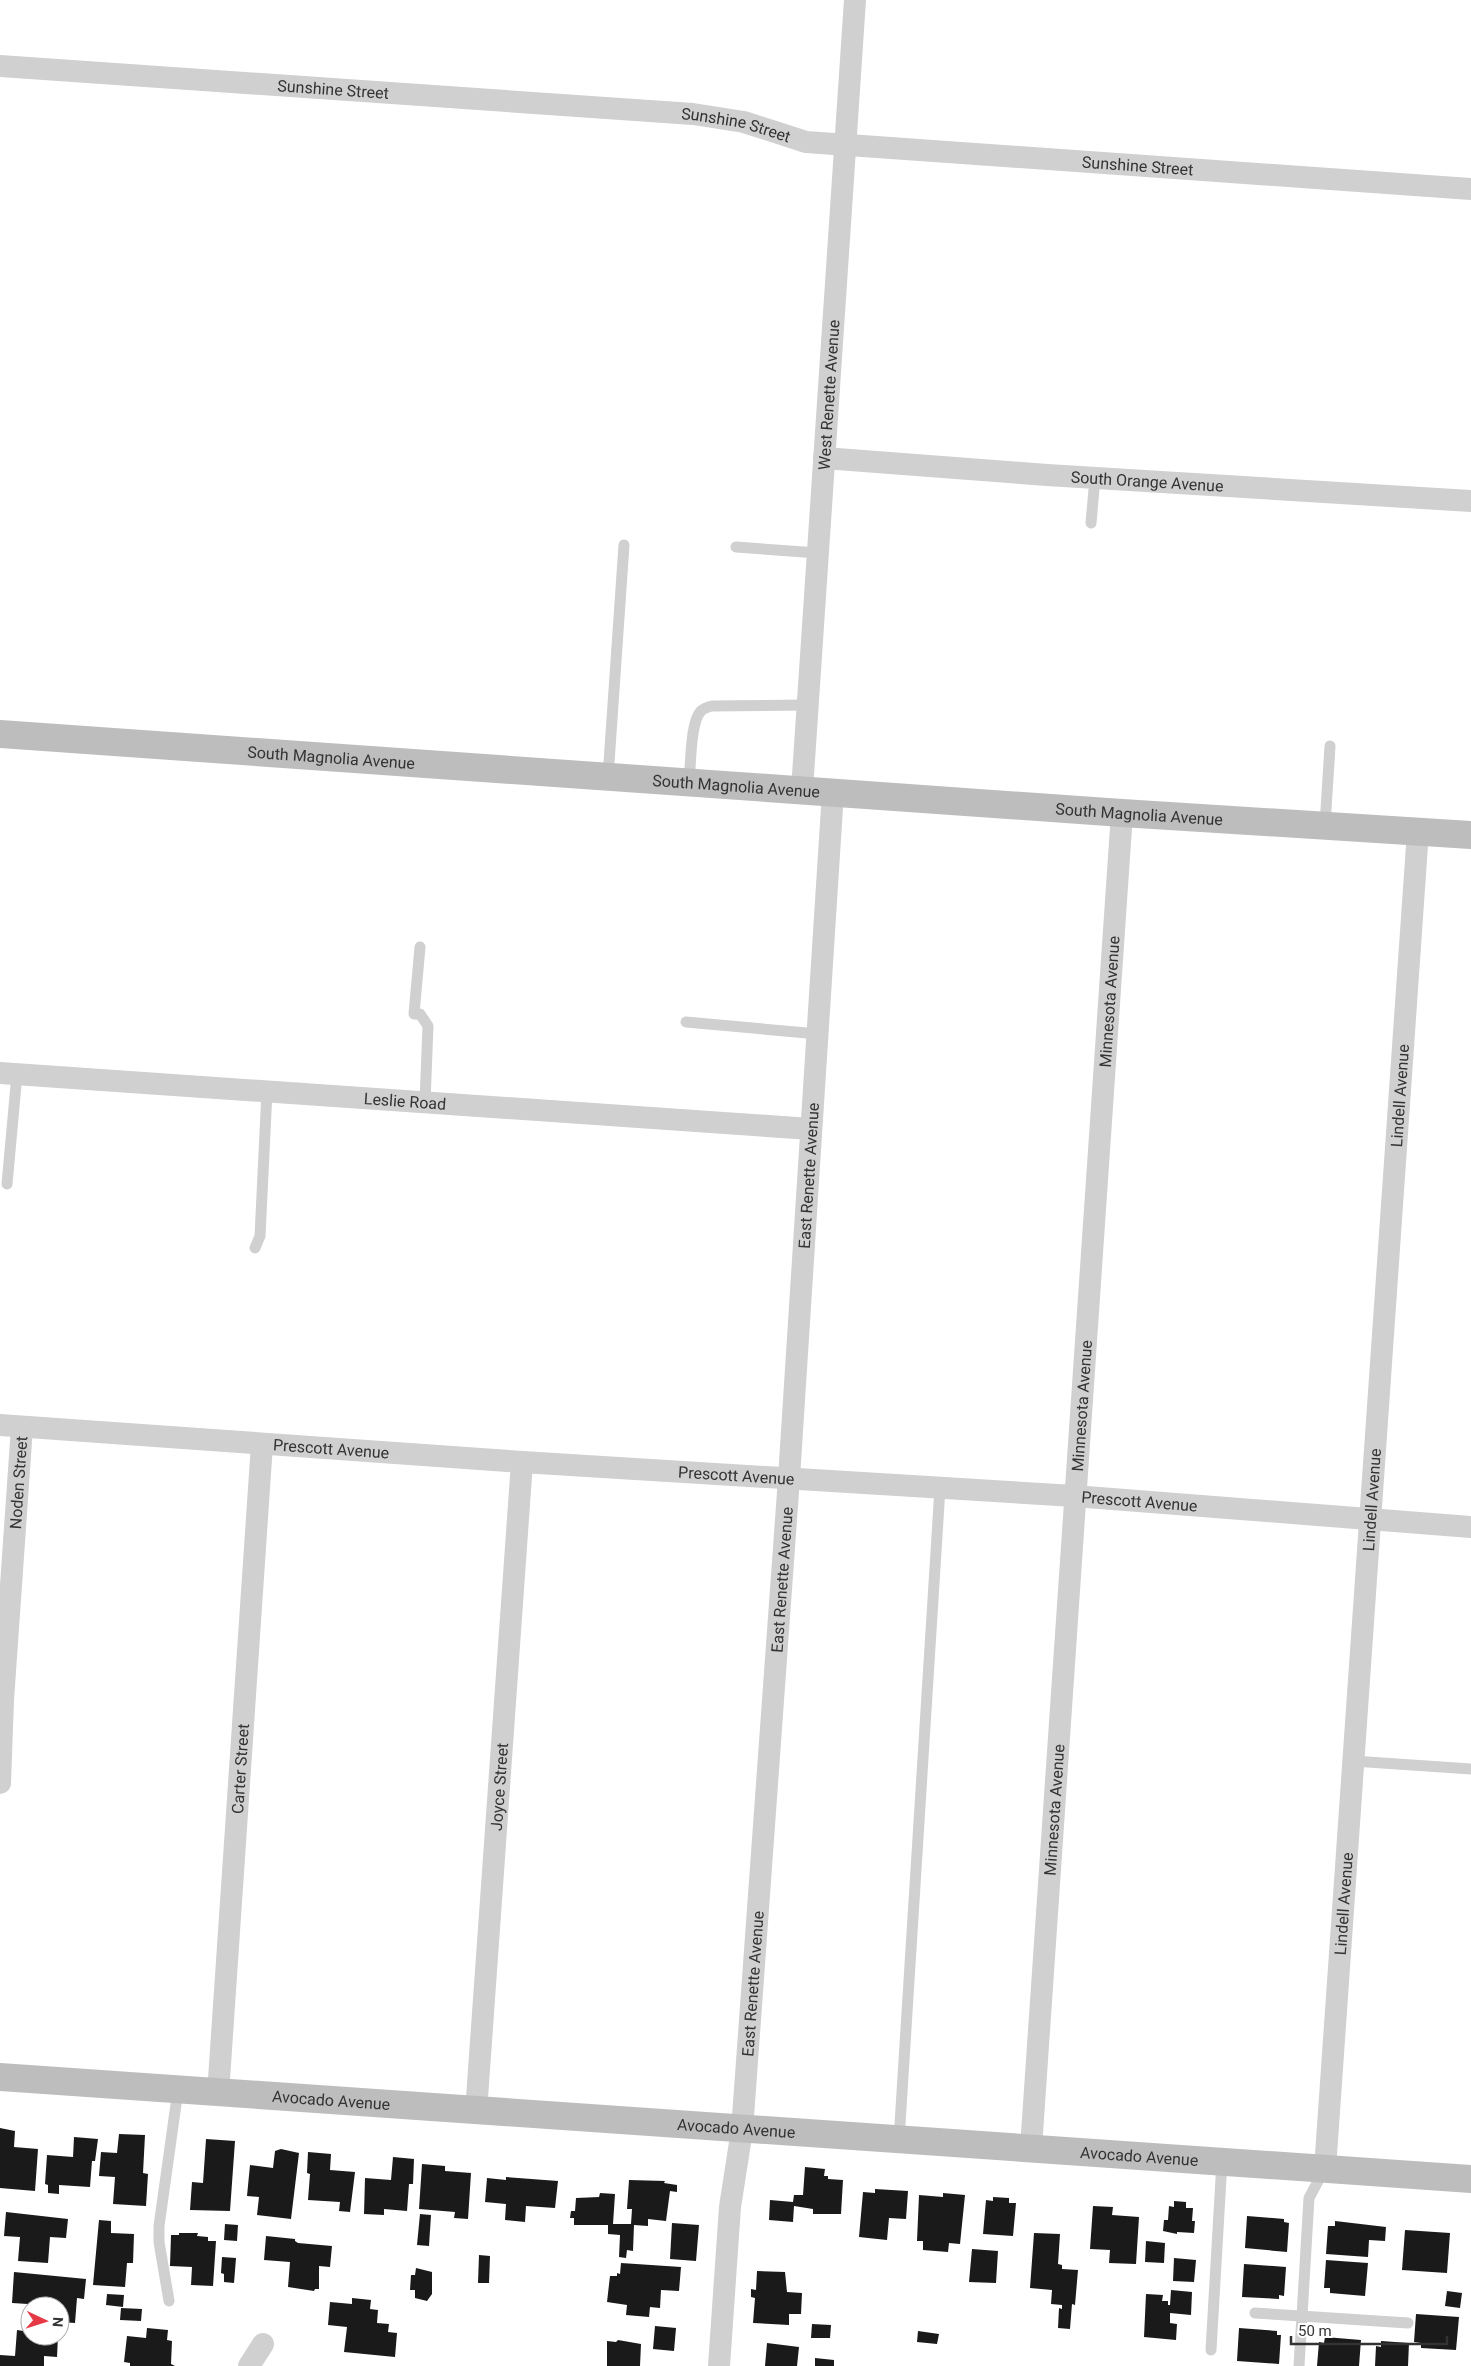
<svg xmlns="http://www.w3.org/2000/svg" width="1471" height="2366" font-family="Roboto,sans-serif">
<rect width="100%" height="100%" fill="#fff"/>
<g fill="#1a1a1a">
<path d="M0 2128 15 2131 14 2147 38 2149 35 2191 0 2188Z"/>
<path d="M119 2134 145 2135 143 2173 148 2174 146 2206 113 2204 115 2177 99 2176 101 2152 117 2153Z"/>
<path d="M74 2137 98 2139 95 2161H92L90 2187 59 2185V2194L48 2193V2185L45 2184 47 2155 73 2157Z"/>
<path d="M206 2139 235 2141 230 2211 190 2210 192 2182 203 2183Z"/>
<path d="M281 2149 299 2153 291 2219 257 2215 259 2197 247 2196 250 2165 273 2168 275 2151Z"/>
<path d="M308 2152 331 2154 330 2170 355 2172 350 2212 339 2211 340 2202 308 2200 310 2174 307 2173Z"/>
<path d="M393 2157 414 2159 413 2184H409L407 2211 384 2209V2215L364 2214 365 2178 391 2180Z"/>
<path d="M422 2164 445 2166V2171L471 2173 468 2219 454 2218 455 2212 419 2209Z"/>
<path d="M805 2167 825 2169 824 2176H828V2179L843 2180 841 2214H813V2209L794 2206 793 2222 769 2220 770 2200 793 2202 794 2195H803Z"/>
<path d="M506 2177 558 2181 555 2208 526 2206 525 2222 505 2220 506 2204 485 2202 487 2178 506 2180Z"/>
<path d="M629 2180 665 2181 664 2183 677 2185V2192L670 2191 666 2221 648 2219V2226L634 2225 633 2251 627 2250 626 2258 619 2257 620 2235 608 2234V2225H574V2218H570L571 2211H575L576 2198 599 2197 600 2193 615 2194 613 2224H631L632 2209H627Z"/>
<path d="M875 2189 908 2191 906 2219 889 2218 887 2240 859 2237 863 2192 875 2193Z"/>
<path d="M943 2193 965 2195 960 2244 949 2243 948 2252 923 2250V2241H917L919 2195 943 2197Z"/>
<path d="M993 2197 1009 2198V2203H1016L1013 2236 983 2234 986 2200 993 2201Z"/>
<path d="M1174 2201 1186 2202V2208H1193L1192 2221H1195L1194 2233 1177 2232V2234L1163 2231 1164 2220H1168L1169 2206 1174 2207Z"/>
<path d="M1093 2206 1113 2207 1112 2215 1139 2217 1136 2264 1109 2263 1110 2250 1090 2249Z"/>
<path d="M6 2212 68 2219 66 2238 50 2237 48 2263 18 2261 20 2237 4 2236Z"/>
<path d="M420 2214 431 2215 429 2246 417 2245Z"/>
<path d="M1247 2216 1284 2219V2222L1289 2223 1287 2252 1245 2248Z"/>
<path d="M99 2220 111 2221V2233L134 2234 133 2263H127L125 2287 93 2285Z"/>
<path d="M1335 2221 1386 2227 1385 2241 1369 2240 1368 2257 1326 2254 1328 2226H1335Z"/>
<path d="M672 2223 699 2225 696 2261 670 2259Z"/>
<path d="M225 2224 238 2225 237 2241 224 2240Z"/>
<path d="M1405 2230 1450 2233 1447 2273 1402 2270Z"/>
<path d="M179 2233H198L197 2236 208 2237V2241H216L213 2286 191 2285 192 2267 170 2266 171 2235H179Z"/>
<path d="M1034 2233 1060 2234 1058 2264 1062 2265V2269L1078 2270 1075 2305 1072 2304 1070 2329 1058 2328 1059 2308 1062 2309V2305L1051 2304 1052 2290 1030 2288Z"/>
<path d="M266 2236 295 2239V2241L298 2243 332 2246 330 2267 319 2266V2289H315L314 2291 288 2287 290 2262 264 2260Z"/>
<path d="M1146 2241 1165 2243 1164 2263 1145 2262Z"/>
<path d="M972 2249 998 2251 996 2283 969 2282Z"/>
<path d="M479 2255 490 2256 489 2283H478Z"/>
<path d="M222 2257 236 2258 234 2283 224 2282V2274L221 2273Z"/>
<path d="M1174 2258 1196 2260 1194 2282 1173 2281Z"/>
<path d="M1326 2260 1368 2263 1365 2296 1330 2293V2288H1324Z"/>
<path d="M621 2263 681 2267 679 2291 661 2290 660 2308 650 2307 649 2317 626 2315 627 2305 607 2302 610 2276H617V2273L620 2274Z"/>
<path d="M1244 2264 1286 2267 1284 2296 1279 2295V2299L1242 2297Z"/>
<path d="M416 2268 432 2272V2294L427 2301 415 2298V2290H410L411 2275H415Z"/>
<path d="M757 2271 785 2272 787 2292 802 2293 801 2314H789V2325L753 2323 755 2298 751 2297V2289L756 2290Z"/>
<path d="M14 2272 86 2279 84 2299 77 2298 75 2323 60 2322V2306L12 2303Z"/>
<path d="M1171 2290 1192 2292 1191 2315 1170 2313V2323L1177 2324 1176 2340 1144 2337 1146 2294 1163 2295 1162 2301H1168V2305H1170Z"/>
<path d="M1447 2291 1462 2293 1460 2308 1445 2306Z"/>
<path d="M107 2294 124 2295 123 2307 106 2305Z"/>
<path d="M352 2298 371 2300 370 2309 378 2310 377 2323 389 2324 388 2332 397 2333 395 2357 344 2352 347 2327 328 2325 330 2302 352 2304Z"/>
<path d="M121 2308 142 2309 141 2321 120 2320Z"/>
<path d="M1416 2314 1459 2317 1456 2350 1421 2348V2343L1414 2342Z"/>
<path d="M812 2324 831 2325 830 2338H811Z"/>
<path d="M655 2326 676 2328 674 2351 653 2349Z"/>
<path d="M147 2328 168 2330 167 2340 172 2341 171 2364 175 2366H130V2363L124 2362 127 2336 146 2338Z"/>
<path d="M1239 2328 1277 2331V2335H1281L1279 2364 1237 2361Z"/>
<path d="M17 2330 30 2332V2336H58L57 2357 44 2356V2366H0V2355L15 2356Z"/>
<path d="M918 2331 939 2334 937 2344 917 2342Z"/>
<path d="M1325 2337 1361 2340 1359 2366H1317L1319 2342 1324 2343Z"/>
<path d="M618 2340 641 2344 640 2366H607V2341L616 2342Z"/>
<path d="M1381 2341 1409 2343 1408 2366H1375L1376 2346 1381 2347Z"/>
<path d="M767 2343 799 2347 797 2366H765Z"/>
<path d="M815 2358 834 2360V2366H815Z"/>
</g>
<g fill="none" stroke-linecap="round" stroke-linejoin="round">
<g stroke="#d0d0d0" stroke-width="11">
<path d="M1091 523 1095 478"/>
<path d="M736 547 818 553"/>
<path d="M608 777 624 545"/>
<path d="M689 782C691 766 690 722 701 711 704 708 708 707 712 706L808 705"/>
<path d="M1325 825 1330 746"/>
<path d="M420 947 414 1014H420L428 1026 425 1102"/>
<path d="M686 1022 818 1034"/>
<path d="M7 1184 17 1074"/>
<path d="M255 1248 260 1236 267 1091"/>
<path d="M1353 1761 1471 1769"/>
<path d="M899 2140 940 1488"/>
<path d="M169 2301 159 2242V2226L178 2090"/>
<path d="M1255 2313 1408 2323"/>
<path d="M1211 2350 1222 2161"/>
<path d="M1299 2366 1309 2198 1324 2170"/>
</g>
<g stroke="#d0d0d0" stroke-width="22">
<path id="s1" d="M0 66 693 114 744 122 806 142 1471 189"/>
<path id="s2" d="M824 458 1047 475 1471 501"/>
<path id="s3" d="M802 790 855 0"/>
<path id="s4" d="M0 1073 811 1129"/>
<path id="s5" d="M0 1425 522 1462 1074 1496 1471 1527"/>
<path id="s6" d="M0 1783 3 1700 22 1427"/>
<path id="s7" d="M218 2094 262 1444"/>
<path id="s8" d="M476 2112 522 1462"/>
<path id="s9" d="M1031 2148 1122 813"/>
<path id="s10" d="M1325 2169 1418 831"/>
<path d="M249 2366 263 2344"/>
<path id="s11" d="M719 2366 730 2207 742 2130 750 2020 789 1478 833 792"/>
</g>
<g stroke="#bdbdbd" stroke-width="28">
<path id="s12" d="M0 734 1122 813 1471 835"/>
<path id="s13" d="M0 2077 1471 2179"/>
</g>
</g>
<g text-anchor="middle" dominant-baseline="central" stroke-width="5" stroke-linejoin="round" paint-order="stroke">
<g font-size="16" fill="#333" stroke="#fff">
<text stroke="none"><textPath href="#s1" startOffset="334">Sunshine Street</textPath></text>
<text stroke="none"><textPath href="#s1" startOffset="739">Sunshine Street</textPath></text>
<text stroke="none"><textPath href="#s1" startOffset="1144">Sunshine Street</textPath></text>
<text stroke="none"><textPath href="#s3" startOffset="396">West Renette Avenue</textPath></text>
<text stroke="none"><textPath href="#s2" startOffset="324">South Orange Avenue</textPath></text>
<text stroke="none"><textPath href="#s12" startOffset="332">South Magnolia Avenue</textPath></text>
<text stroke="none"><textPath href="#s12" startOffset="738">South Magnolia Avenue</textPath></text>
<text stroke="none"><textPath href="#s12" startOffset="1142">South Magnolia Avenue</textPath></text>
<text stroke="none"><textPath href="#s9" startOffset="1149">Minnesota Avenue</textPath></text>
<text stroke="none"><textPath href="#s10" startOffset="1076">Lindell Avenue</textPath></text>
<text stroke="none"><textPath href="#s4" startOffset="406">Leslie Road</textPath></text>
<text stroke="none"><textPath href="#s11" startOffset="1194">East Renette Avenue</textPath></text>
<text stroke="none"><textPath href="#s9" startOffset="744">Minnesota Avenue</textPath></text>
<text stroke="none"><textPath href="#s5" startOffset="332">Prescott Avenue</textPath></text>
<text stroke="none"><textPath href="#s5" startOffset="738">Prescott Avenue</textPath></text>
<text stroke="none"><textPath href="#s6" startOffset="301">Noden Street</textPath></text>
<text stroke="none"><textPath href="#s10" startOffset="671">Lindell Avenue</textPath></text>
<text stroke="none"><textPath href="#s5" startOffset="1142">Prescott Avenue</textPath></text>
<text stroke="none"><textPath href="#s11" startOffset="789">East Renette Avenue</textPath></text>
<text stroke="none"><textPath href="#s7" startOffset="326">Carter Street</textPath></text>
<text stroke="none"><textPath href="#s8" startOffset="326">Joyce Street</textPath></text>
<text stroke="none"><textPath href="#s9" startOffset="339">Minnesota Avenue</textPath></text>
<text stroke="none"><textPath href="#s10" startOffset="266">Lindell Avenue</textPath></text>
<text stroke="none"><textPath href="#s11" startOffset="384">East Renette Avenue</textPath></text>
<text stroke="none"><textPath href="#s13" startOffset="332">Avocado Avenue</textPath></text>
<text stroke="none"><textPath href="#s13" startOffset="738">Avocado Avenue</textPath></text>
<text stroke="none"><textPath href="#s13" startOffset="1142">Avocado Avenue</textPath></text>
</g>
</g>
<g transform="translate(45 2321) rotate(94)"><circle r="24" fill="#ffffff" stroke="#adadad"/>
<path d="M0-4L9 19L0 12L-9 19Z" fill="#e63946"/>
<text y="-8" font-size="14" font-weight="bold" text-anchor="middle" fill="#333333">N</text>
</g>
<path d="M1291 2336v8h156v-8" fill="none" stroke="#333333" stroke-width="2.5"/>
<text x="1298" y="2336" font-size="15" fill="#333333" stroke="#ffffff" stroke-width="4" paint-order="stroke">50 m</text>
</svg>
